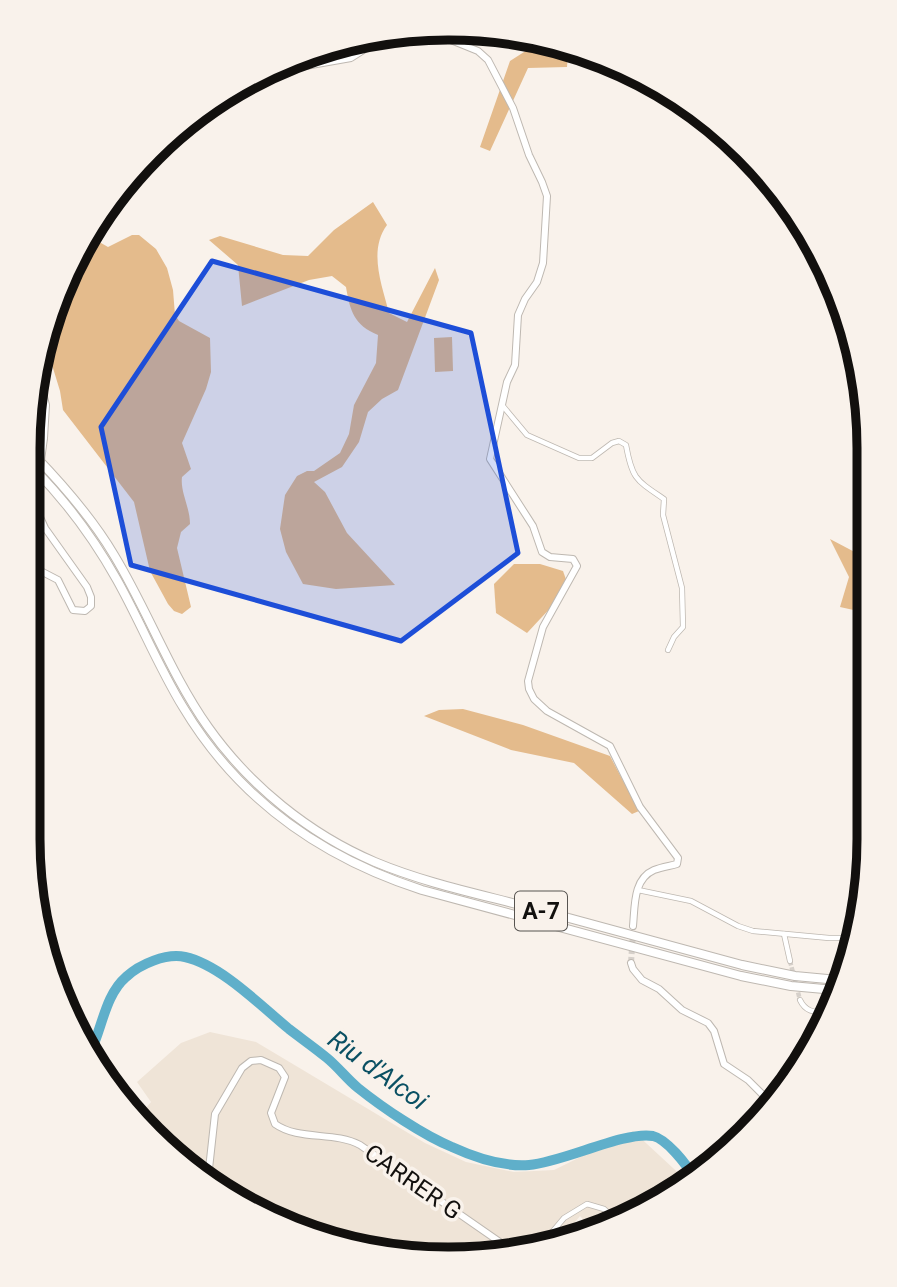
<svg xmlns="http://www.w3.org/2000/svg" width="897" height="1287" font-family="Roboto,sans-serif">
<rect width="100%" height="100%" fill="#f9f2eb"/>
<path fill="#efe4d7" d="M210 1032 256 1042 425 1143 466 1162 514 1172 554 1170 633 1131 687 1181 634 1216 592 1229 580 1216 562 1238 504 1255H393L287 1227 172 1155 138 1117 151 1102 137 1082 181 1043Z"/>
<g fill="#e4bb8c">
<path d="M535 45 568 54 567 67 528 68 490 151 480 147 510 61Z"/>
<path d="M373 202 387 225C368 251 382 285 389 313L407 322 435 268 439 280 398 390 382 399 368 412 359 442 342 467 314 482 325 492 347 533 395 585 336 589 303 584 286 552 280 529 285 495 297 476 307 471H314L340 453 349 434 354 405 376 363 378 335C354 325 350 311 346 287L332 276 309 280 242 306 238 265 209 240 220 236 283 255 308 256 334 230Z"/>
<path d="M87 235 108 247 132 235H139L156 249 167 268 173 290 175 315 179 321 210 338 211 372 206 389 182 443 191 469 182 477C180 492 190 507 190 524L181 532 177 548 191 607 182 614 174 611 168 604 150 571 134 502 63 410 60 391 49 355 50 345 56 313Z"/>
<path d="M452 337 453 371 435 372 434 338Z"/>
<path d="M830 539 866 558 867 613 840 607 849 577Z"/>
<path d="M514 564H540L563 571 569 588 527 633 496 613 494 584Z"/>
<path d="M463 709 523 725 610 756 639 811 632 814 574 763 511 750 424 716 439 710Z"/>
</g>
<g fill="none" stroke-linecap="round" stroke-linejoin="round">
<path stroke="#5fafca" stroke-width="10" d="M90 1053C102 1029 105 995 126 977 140 964 166 953 185 957 221 965 261 1006 289 1029 302 1039 315 1048 327 1058 338 1067 347 1079 358 1088 383 1108 423 1135 452 1147 476 1158 503 1167 529 1165 564 1162 624 1131 653 1136 666 1139 687 1164 693 1177"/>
<path stroke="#d6d0ca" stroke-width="4.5" stroke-dasharray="4.5 2" stroke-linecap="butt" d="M790 961 800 1000"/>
<path stroke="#d6d0ca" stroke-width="6" stroke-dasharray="6 3" stroke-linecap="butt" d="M631 963 633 933"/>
<g stroke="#beb8b1" stroke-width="6">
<g id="street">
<path d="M502 405 527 435 579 458H592L612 443 619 441 626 445C632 479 636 480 664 499L663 515 682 588 683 627 674 637 668 650"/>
<path d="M638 890 691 901 738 926 753 931 829 938H849"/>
<path d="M784 934 790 961"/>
<path d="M800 1000C806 1013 816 1012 829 1013"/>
<path d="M543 1243 564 1218 587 1204 604 1209 617 1221"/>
<path d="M392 1252 401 1255"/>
</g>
</g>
<g stroke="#beb8b1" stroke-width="8">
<g id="secondary">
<path d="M436 34 478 51 488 60 513 108 529 155 542 182 547 196 543 263 537 282 525 299 518 315 515 365 507 382 490 459 533 526 542 552 550 557 573 559 577 566 543 627 528 681 529 689 534 699 547 711 610 746 640 807 678 858 677 864C670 866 662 867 654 870 633 879 635 906 633 926"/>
<path d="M277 71 351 58 376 42"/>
<path d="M36 366 46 405 44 438"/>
<path d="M33 567 58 580 73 610 85 611 91 606V597L87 587 45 528 39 515 36 497"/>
<path d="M631 963 633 969 642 980 659 989 682 1010 708 1023 714 1031 724 1064 748 1080 768 1100"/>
<path d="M208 1178 215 1114 242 1068 251 1061 261 1060 279 1068 285 1077 271 1113 275 1124C299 1141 334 1131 360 1145L514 1252"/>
</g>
</g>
<g stroke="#beb8b1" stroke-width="10">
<g id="highway">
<path d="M35 456C64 486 92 518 114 555 148 611 170 673 208 727 249 785 309 834 375 862 425 883 479 894 532 908 602 927 672 946 742 965L795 976 838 980"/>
<path d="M34 469C67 502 94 539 117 580 140 621 158 666 183 707 238 799 320 857 422 890L741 976 791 986 835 990"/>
</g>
</g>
<use href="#street" stroke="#fff" stroke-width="4.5"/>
<use href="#secondary" stroke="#fff" stroke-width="6"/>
<use href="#highway" stroke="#fff" stroke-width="8"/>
<g stroke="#beb8b1" stroke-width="8" stroke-linecap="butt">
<path id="secondary-bridge" d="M36 497 44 438"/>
</g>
<use href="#secondary-bridge" stroke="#fff" stroke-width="6"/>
</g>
<path fill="#1d4ed8" fill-opacity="0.2" stroke="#1d4ed8" stroke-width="5" stroke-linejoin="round" d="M212 261 471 333 518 553 401 641 131 565 101 427Z"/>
<g text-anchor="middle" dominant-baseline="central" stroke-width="7" stroke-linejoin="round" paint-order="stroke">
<rect fill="#f9f2eb" stroke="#575450" stroke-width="2" x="515" y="891.5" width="52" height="39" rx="5"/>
<g font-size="23" font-weight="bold" fill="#12100e">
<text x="541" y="911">A-7</text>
</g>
<g font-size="24" fill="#12100e" stroke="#f9f2eb">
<text transform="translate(413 1182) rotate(35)">CARRER G</text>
</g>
<g font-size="26" font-style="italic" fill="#0a5063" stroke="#f9f2eb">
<text transform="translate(378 1070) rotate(36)">Riu d'Alcoi</text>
</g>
</g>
<path d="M0 0H897V1287H0ZM448 40H449A408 408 0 0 1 857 448V839A408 408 0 0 1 449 1247H448A408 408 0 0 1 40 839V448A408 408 0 0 1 448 40Z" fill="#f9f2eb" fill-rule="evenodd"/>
<path fill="none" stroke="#12100e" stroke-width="9" d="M448 40H449A408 408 0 0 1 857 448V839A408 408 0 0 1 449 1247H448A408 408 0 0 1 40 839V448A408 408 0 0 1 448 40Z"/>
</svg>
